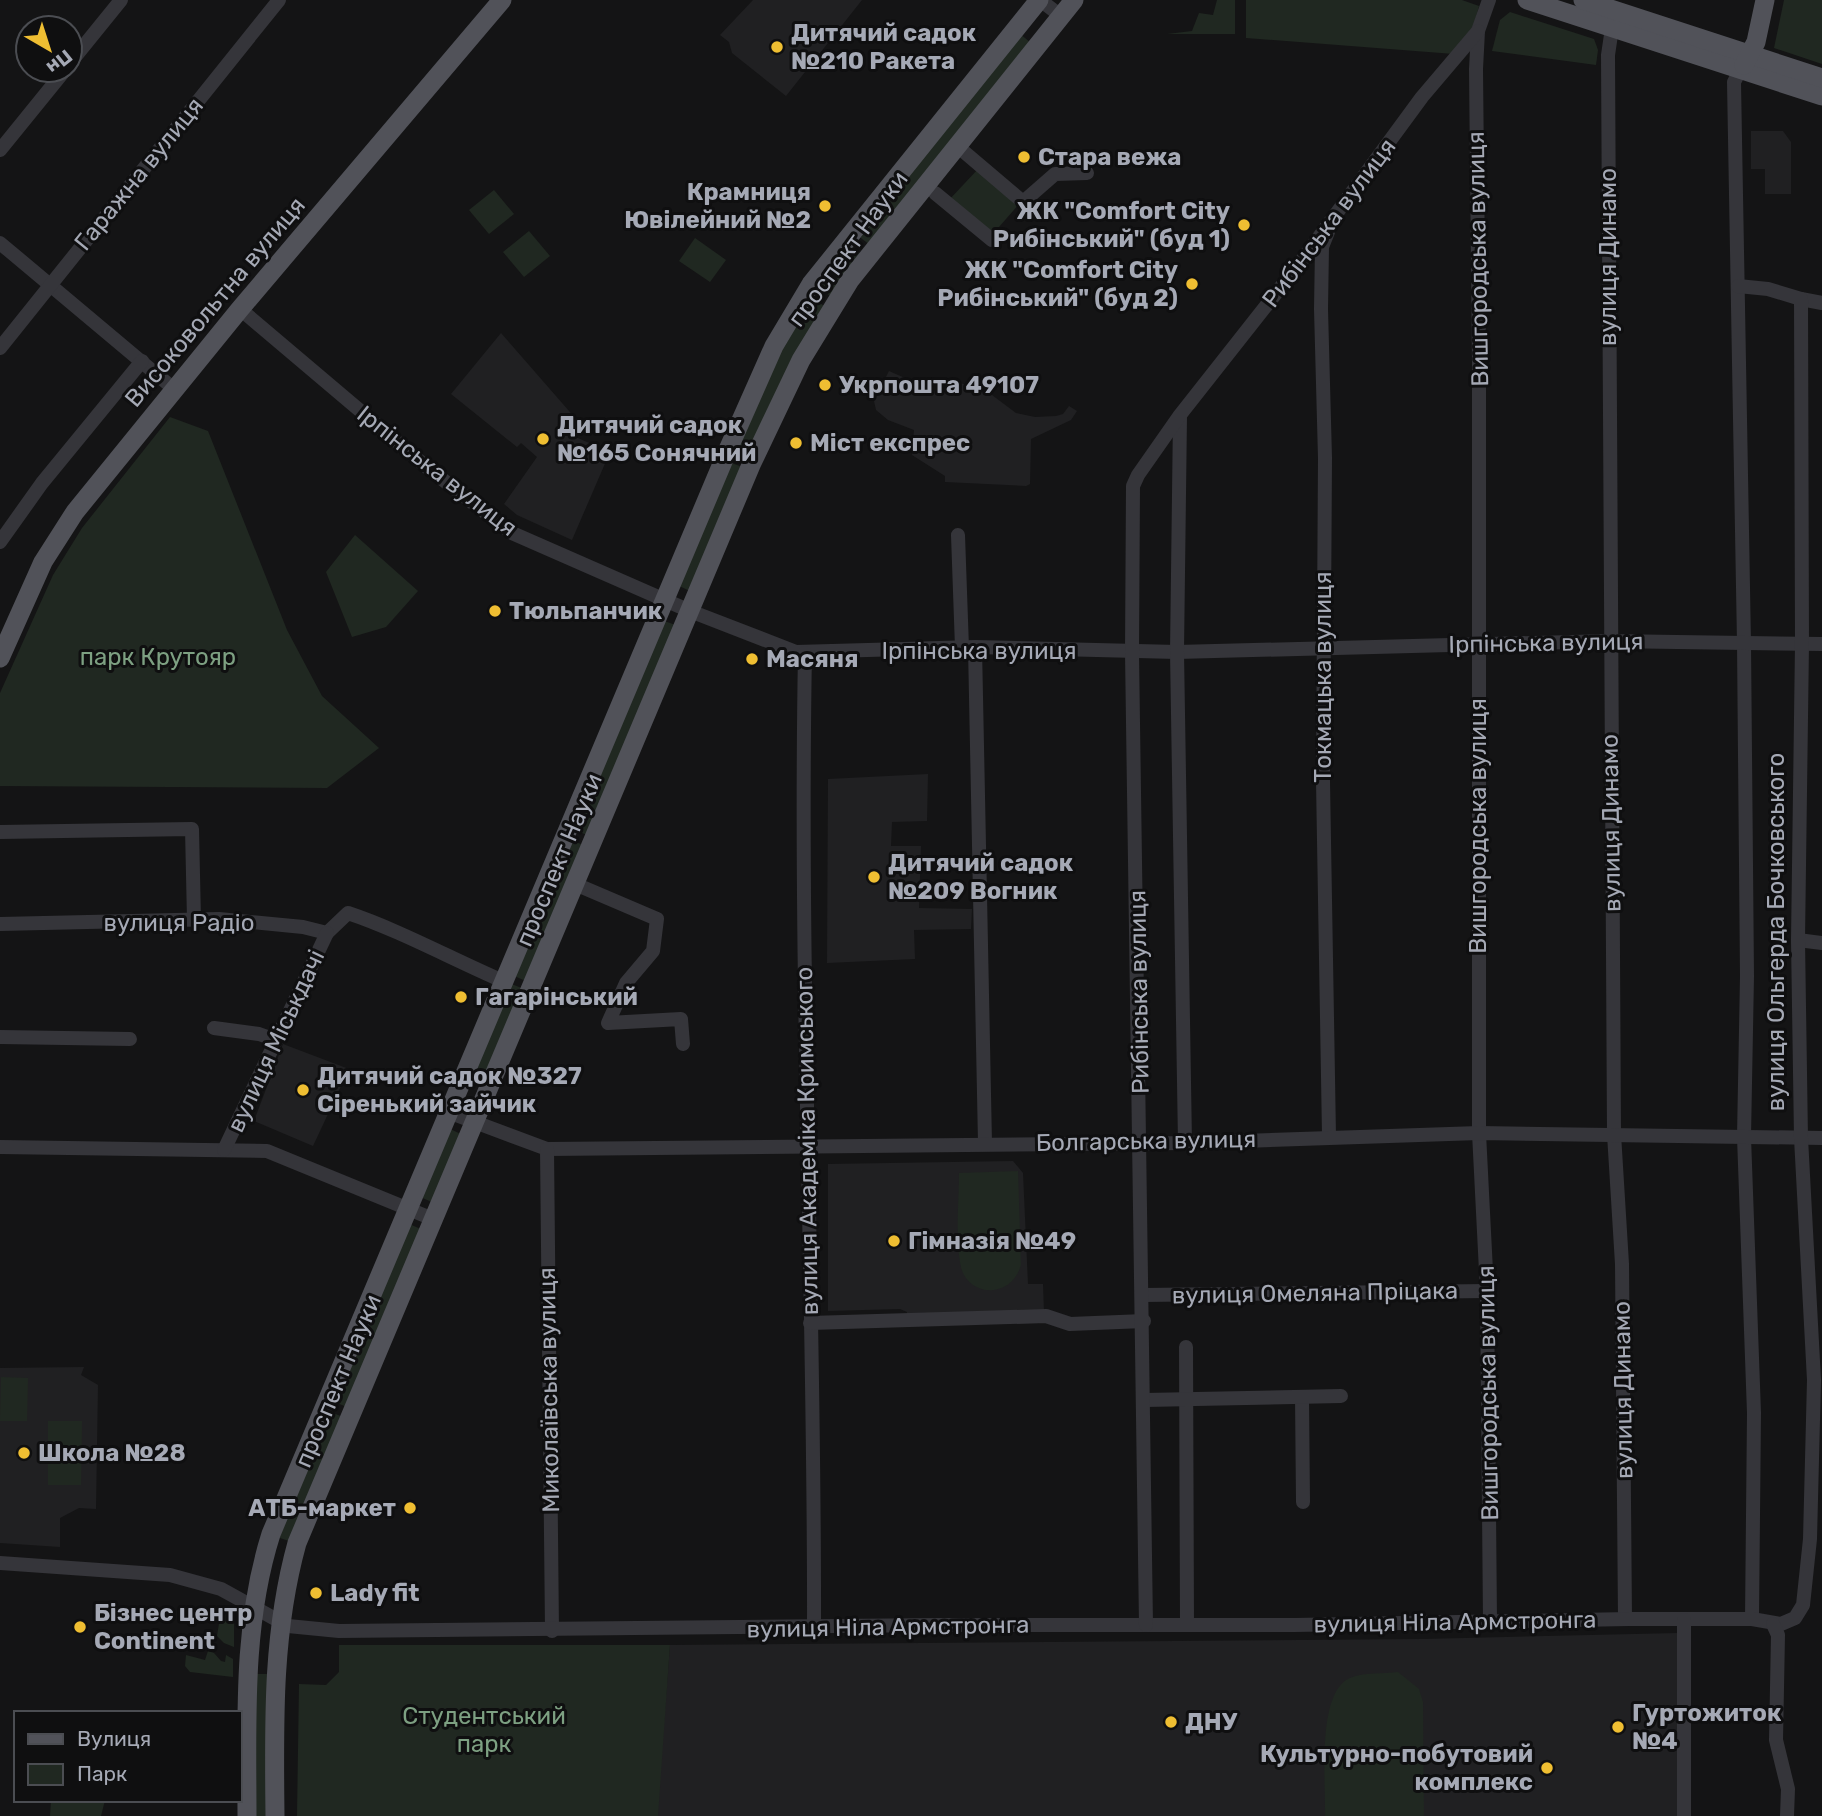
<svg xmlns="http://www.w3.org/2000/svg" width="1822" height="1816" font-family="Rubik,sans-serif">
<rect width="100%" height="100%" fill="#141415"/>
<g fill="#202022">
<path d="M753 0H862L786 96 732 53 729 42 720 35Z"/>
<path d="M1751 131H1783L1791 142V194H1765V169H1751Z"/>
<path d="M501 333 576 419 571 435 610 452 572 540 517 515 504 504 537 457 521 443 517 447 451 394Z"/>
<path d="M889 371 914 382 920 389 938 391 957 382 988 392 1016 413 1035 417 1056 416 1063 414 1069 406 1077 411 1071 420 1031 439 1030 484 1026 486 945 482V476L912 455 914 430 888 420 876 410 874 401Z"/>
<path d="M928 774 927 821 892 822 891 846H921L919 908 972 909 971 929 914 930 915 959 827 963 828 779Z"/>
<path d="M283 1044 349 1069 313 1146 254 1121Z"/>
<path d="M1013 1161 1023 1173 1028 1284H1043L1044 1312 907 1316V1312L900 1309 828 1311V1164Z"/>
<path d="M84 1367 81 1375 98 1385 96 1509 79 1508 60 1518V1547L0 1543V1368Z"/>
<path d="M1678 1633V1816H658L657 1810 670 1645 1423 1639Z"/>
</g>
<g fill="#202821">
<path d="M1217 0H1235V34H1167L1192 31 1199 13 1213 15Z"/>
<path d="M1246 0H1462L1479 6 1474 25 1454 54 1246 38Z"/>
<path d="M1784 0H1822V64L1774 48Z"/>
<path d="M1510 12 1594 39 1598 50 1596 65 1492 51 1500 20Z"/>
<path d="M1019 33 1031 43 870 245 857 235Z"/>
<path d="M979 168 1020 203 992 235 949 200Z"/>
<path d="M494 190 514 214 489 234 469 210Z"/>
<path d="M529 231 550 256 524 277 503 252Z"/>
<path d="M695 238 726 260 710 282 679 261Z"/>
<path d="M849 244 862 255 832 297 817 287Z"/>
<path d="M810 297 826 307 747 463 731 455 779 349Z"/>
<path d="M170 417 208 431 287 630 322 696 379 748 327 788 0 786V693L53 575 82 528Z"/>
<path d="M729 462 745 468 692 592 677 585Z"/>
<path d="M355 535 418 591 386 627 352 637 326 572Z"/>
<path d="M662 620 678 626 589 836 573 829Z"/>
<path d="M570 839 585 846 528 982 512 975Z"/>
<path d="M509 983 524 989 483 1090 473 1069Z"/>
<path d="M448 1128 463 1135 434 1203 418 1196Z"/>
<path d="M1018 1171 1021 1265C1017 1278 1009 1288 994 1290 979 1292 964 1282 961 1267 955 1240 959 1201 959 1173Z"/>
<path d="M407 1223 423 1230 347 1407 332 1401Z"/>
<path d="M1 1377 28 1378 27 1421H0Z"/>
<path d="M328 1411 343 1417 292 1542 277 1537Z"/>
<path d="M48 1421H82L81 1485H48Z"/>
<path d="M222 1605 234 1615V1647L224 1643 217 1636Z"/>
<path d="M339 1645H670L658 1816H297L299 1684 326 1685 339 1672Z"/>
<path d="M208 1651 214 1653 221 1661 225 1662 226 1655 233 1659V1677L190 1672 185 1666 186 1655 205 1660Z"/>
<path d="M1398 1672 1419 1689 1423 1702 1424 1816H1325C1326 1785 1316 1692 1350 1678 1364 1672 1383 1674 1398 1672Z"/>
<path d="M255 1674H271V1816H254Z"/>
<path d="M51 1800H105L101 1816H50Z"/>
</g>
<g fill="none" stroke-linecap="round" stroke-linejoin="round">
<g stroke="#35353a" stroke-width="14">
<path d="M1040 0 1061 16"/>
<path d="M1489 0 1478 31 1476 69 1479 363V1133L1487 1291 1490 1621"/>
<path d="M1612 28 1608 55 1614 1134 1622 1264 1625 1619"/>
<path d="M70 63 121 0"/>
<path d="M1741 69 1734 82 1744 643 1747 976 1744 1137 1754 1413 1752 1619"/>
<path d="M956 145 1023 202 1055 174 1087 173"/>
<path d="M0 150 65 70"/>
<path d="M935 193 992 240"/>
<path d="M1328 232 1322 247 1321 309 1325 458 1323 781 1329 1136"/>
<path d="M0 243 174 389"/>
<path d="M1801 299 1822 303"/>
<path d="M240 309 429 469 512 533 690 611 796 652 975 647 1177 652 1609 641 1822 644"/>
<path d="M0 348 279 0"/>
<path d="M1180 416 1177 652 1185 1143"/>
<path d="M958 535 962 648"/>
<path d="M0 542 42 483 142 361"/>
<path d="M975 647 985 1143"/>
<path d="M805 653C799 978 815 1303 814 1628"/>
<path d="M0 832 192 829 194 920"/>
<path d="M575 884 657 919 653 951 626 983 608 1023 681 1019 683 1044"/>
<path d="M0 924 219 919 303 927 327 933 348 913C399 930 452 959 503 981"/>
<path d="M1798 940 1822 943"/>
<path d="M214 1028 259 1034 276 1040"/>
<path d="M0 1037 130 1039"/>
<path d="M448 1112 547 1149 1185 1143 1479 1133 1822 1138"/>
<path d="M0 1147 267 1151 433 1219"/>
<path d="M547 1149 552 1631"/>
<path d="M224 1150 327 933"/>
<path d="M1143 1295 1487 1291"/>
<path d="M810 1323 1046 1316 1070 1324 1144 1321"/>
<path d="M1186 1347 1187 1624"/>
<path d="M1302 1397 1303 1502"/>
<path d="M1145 1400 1341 1396"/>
<path d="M0 1563 170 1575 221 1589 288 1626 339 1631 939 1625H1295L1629 1619H1752L1781 1624 1795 1618 1803 1605 1810 1539 1814 1380 1801 1138 1798 940 1802 644 1801 299 1768 289 1738 286"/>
<path d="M1684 1620V1816"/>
<path d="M1773 1624 1778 1635 1776 1740 1788 1789 1787 1816"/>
<path d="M1146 1625 1132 653 1133 486 1138 475 1180 415 1303 259 1422 97 1478 31"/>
</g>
<g stroke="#515259" stroke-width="19">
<path d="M1527 0 1822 96"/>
<path d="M1583 0 1822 78"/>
<path d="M1744 65 1756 42 1765 0"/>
<path d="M0 658 43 562 75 512 240 309 502 0"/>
<path d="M247 1816C247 1722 242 1625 271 1534L727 452 774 346 811 284 1039 0"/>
<path d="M275 1816C274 1723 272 1633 297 1543L751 465 801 360 850 280 1074 0"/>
</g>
</g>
<g fill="#efbe32" stroke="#0f0f10" stroke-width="2.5">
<circle cx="777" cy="47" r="7"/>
<circle cx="1024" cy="157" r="7"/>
<circle cx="825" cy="206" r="7"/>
<circle cx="1244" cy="225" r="7"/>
<circle cx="1192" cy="284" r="7"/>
<circle cx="825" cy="385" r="7"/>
<circle cx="543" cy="439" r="7"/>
<circle cx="796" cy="443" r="7"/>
<circle cx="495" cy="611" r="7"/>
<circle cx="752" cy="659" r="7"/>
<circle cx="874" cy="877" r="7"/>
<circle cx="461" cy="997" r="7"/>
<circle cx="303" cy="1090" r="7"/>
<circle cx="894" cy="1241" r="7"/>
<circle cx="24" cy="1453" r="7"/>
<circle cx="410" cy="1508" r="7"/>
<circle cx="316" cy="1593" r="7"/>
<circle cx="80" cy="1627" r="7"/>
<circle cx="1171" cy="1722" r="7"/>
<circle cx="1618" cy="1727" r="7"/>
<circle cx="1547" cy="1768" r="7"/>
</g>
<g text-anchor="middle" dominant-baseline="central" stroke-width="6" stroke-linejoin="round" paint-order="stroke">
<g font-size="24" font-weight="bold" fill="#a5a9b5" stroke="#0f0f10" text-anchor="start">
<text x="791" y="33">Дитячий садок<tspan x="791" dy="28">№210 Ракета</tspan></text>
<text x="1038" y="157">Стара вежа</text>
<text x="811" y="192" text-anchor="end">Крамниця<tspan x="811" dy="28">Ювілейний №2</tspan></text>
<text x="1230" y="211" text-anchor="end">ЖК "Comfort City<tspan x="1230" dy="28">Рибінський" (буд 1)</tspan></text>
<text x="1178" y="270" text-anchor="end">ЖК "Comfort City<tspan x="1178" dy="28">Рибінський" (буд 2)</tspan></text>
<text x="839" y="385">Укрпошта 49107</text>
<text x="557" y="425">Дитячий садок<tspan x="557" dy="28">№165 Сонячний</tspan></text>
<text x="810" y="443">Міст експрес</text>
<text x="509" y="611">Тюльпанчик</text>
<text x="766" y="659">Масяня</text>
<text x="888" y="863">Дитячий садок<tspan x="888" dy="28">№209 Вогник</tspan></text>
<text x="475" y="997">Гагарінський</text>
<text x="317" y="1076">Дитячий садок №327<tspan x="317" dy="28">Сіренький зайчик</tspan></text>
<text x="908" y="1241">Гімназія №49</text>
<text x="38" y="1453">Школа №28</text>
<text x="396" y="1508" text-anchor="end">АТБ-маркет</text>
<text x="330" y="1593">Lady fit</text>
<text x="94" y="1613">Бізнес центр<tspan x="94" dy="28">Continent</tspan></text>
<text x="1632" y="1713">Гуртожиток<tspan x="1632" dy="28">№4</tspan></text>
<text x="1185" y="1722">ДНУ</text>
<text x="1533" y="1754" text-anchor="end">Культурно-побутовий<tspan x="1533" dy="28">комплекс</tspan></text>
</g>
<g font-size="24" fill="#a5a9b5" stroke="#0f0f10">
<text transform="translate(139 174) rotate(-51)">Гаражна вулиця</text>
<text transform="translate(1329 223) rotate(-53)">Рибінська вулиця</text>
<text transform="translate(848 249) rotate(-54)">проспект Науки</text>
<text transform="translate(1608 257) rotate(-90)">вулиця Динамо</text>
<text transform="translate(1478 259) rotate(-91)">Вишгородська вулиця</text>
<text transform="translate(215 302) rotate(-50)">Високовольтна вулиця</text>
<text transform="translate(437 471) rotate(38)">Ірпінська вулиця</text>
<text transform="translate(1546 643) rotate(-1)">Ірпінська вулиця</text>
<text x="979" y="651">Ірпінська вулиця</text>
<text transform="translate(1323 677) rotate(-90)">Токмацька вулиця</text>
<text transform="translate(1611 823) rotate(-91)">вулиця Динамо</text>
<text transform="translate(1478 826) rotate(-90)">Вишгородська вулиця</text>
<text transform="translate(559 860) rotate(-67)">проспект Науки</text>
<text x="179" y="923">вулиця Радіо</text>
<text transform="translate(1776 932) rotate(-90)">вулиця Ольгерда Бочковського</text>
<text transform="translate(1139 992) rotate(-91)">Рибінська вулиця</text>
<text transform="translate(276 1041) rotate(-65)">вулиця Міськдачі</text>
<text transform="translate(807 1141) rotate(-91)">вулиця Академіка Кримського</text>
<text transform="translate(1146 1141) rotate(-1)">Болгарська вулиця</text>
<text transform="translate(1315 1293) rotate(-1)">вулиця Омеляна Пріцака</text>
<text transform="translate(338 1381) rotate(-67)">проспект Науки</text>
<text transform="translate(549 1390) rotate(-91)">Миколаївська вулиця</text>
<text transform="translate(1623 1390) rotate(-91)">вулиця Динамо</text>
<text transform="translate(1488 1393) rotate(-91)">Вишгородська вулиця</text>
<text transform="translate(1455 1622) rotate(-1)">вулиця Ніла Армстронга</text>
<text transform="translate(888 1627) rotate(-1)">вулиця Ніла Армстронга</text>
</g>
<g font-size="24" fill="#7da082" stroke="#0f0f10">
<text x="158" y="657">парк Крутояр</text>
<text x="484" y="1716">Студентський<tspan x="484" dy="28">парк</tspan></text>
</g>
</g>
<rect x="14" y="1711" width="228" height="91" fill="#0f0f10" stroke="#4b4d52" stroke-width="2"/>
<rect x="28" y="1734" width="35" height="10" fill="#515259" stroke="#4b4d52" stroke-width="2"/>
<text x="77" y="1746" font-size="21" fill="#a5a9b5">Вулиця</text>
<rect x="28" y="1764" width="35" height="21" fill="#202821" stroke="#4b4d52" stroke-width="2"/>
<text x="77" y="1781" font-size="21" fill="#a5a9b5">Парк</text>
<g transform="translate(49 49) rotate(141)"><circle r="33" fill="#0f0f10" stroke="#4b4d52" stroke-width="2"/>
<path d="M0-5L12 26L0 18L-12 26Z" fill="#efbe32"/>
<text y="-10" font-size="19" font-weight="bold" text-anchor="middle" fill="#a5a9b5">Пн</text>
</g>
</svg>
